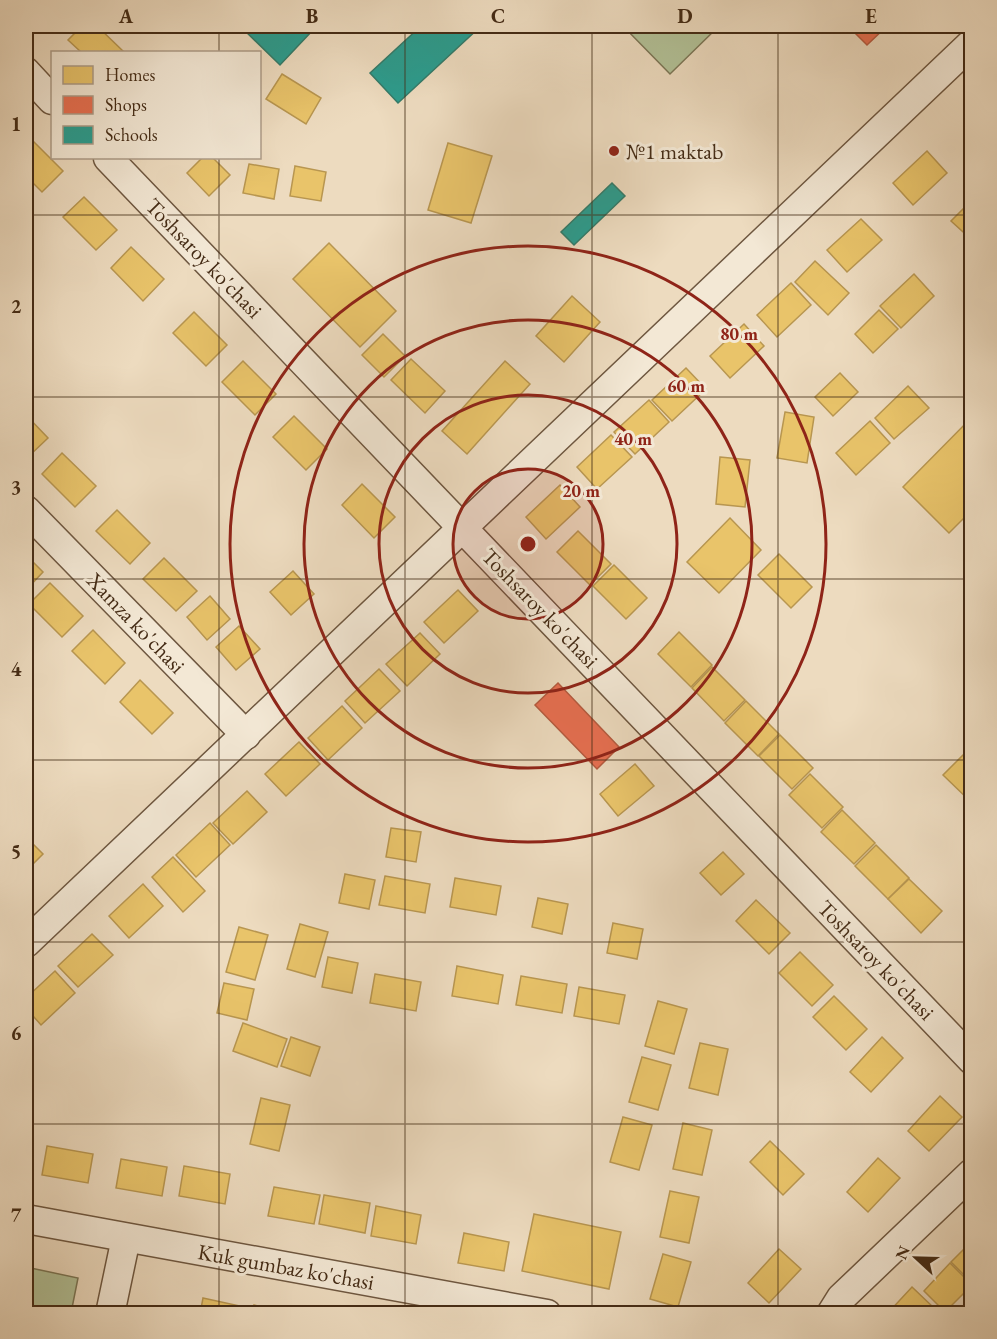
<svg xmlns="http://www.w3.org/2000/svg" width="997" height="1339" font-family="'EB Garamond',serif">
<rect width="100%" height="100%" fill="#eddbbf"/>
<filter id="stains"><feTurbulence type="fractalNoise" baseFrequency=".00333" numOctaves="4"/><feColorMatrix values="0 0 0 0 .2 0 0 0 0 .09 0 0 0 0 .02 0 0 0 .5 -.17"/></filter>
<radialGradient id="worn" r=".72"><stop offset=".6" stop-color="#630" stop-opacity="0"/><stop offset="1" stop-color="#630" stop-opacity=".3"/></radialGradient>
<g fill="#b2c197" stroke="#7b7656" stroke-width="1.5">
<path d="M623 26H719L670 74Z"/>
<path d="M26 1267 78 1278 71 1313H26Z"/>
</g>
<g fill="#e9c46a" stroke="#b89650" stroke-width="1.5">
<path d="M82 26H97L124 52H81L68 40Z"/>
<path d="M282 74 321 98 306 124 266 99Z"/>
<path d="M30 138 63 171 42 192 26 176V143Z"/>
<path d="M448 143 492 156 471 223 428 210Z"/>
<path d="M927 151 947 173 913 205 893 183Z"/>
<path d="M202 158H213L230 175 209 196 187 173Z"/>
<path d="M249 164 279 169 274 199 243 193Z"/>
<path d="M295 166 326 172 321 201 290 196Z"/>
<path d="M84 197 117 230 96 250 63 217Z"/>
<path d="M972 200V240L951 221Z"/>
<path d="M861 219 882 240 847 272 827 250Z"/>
<path d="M329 243 396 311 360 347 293 279Z"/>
<path d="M131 247 164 279 143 301 111 268Z"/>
<path d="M815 261 849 293 828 315 795 282Z"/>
<path d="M914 274 934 296 901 328 880 306Z"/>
<path d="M791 283 811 305 777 337 757 315Z"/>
<path d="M572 296 600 322 564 362 536 336Z"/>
<path d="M879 310 898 329 873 353 855 334Z"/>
<path d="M194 312 227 345 206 366 173 333Z"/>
<path d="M744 324 764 346 730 378 710 356Z"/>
<path d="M383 334 405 356 384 377 362 355Z"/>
<path d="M411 359 445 391 425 413 391 380Z"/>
<path d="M243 361 276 394 255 415 222 382Z"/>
<path d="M505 361 530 384 467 454 442 431Z"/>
<path d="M686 368 706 389 672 421 652 400Z"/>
<path d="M840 373 858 392 833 416 815 397Z"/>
<path d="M908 386 929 408 894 439 875 418Z"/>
<path d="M649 400 669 422 635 454 614 432Z"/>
<path d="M785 412 814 417 807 463 777 458Z"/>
<path d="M26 415 48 438 27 458 26 457Z"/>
<path d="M294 416 327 449 306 470 273 437Z"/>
<path d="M972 417V510L949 533 903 487Z"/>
<path d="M870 421 890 443 856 475 836 453Z"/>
<path d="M611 435 632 457 597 489 577 467Z"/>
<path d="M62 453 96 486 75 507 42 474Z"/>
<path d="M720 457 750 460 745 507 716 504Z"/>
<path d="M362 484 395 517 374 538 342 505Z"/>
<path d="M560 485 580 507 546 539 526 517Z"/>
<path d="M117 510 150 543 130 564 96 531Z"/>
<path d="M730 518 761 550 719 593 687 562Z"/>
<path d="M578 531 611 564 590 585 557 552Z"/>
<path d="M779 554 812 587 791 608 758 575Z"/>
<path d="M26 555 43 572 26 590Z"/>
<path d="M164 558 197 591 176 611 143 579Z"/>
<path d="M614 565 647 598 626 619 593 586Z"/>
<path d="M293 571 314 594 291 615 270 592Z"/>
<path d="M50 583 83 616 62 637 29 604Z"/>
<path d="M458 590 478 611 444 643 424 622Z"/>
<path d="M210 596 230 619 207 640 187 617Z"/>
<path d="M239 626 260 649 236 670 216 647Z"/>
<path d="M93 630 125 663 105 684 72 651Z"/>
<path d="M679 632 712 665 691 687 658 654Z"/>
<path d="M420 633 440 654 407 686 386 664Z"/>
<path d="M712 667 745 700 724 721 692 688Z"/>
<path d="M379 669 400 691 365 723 345 701Z"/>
<path d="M140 680 173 713 152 734 120 702Z"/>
<path d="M746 701 779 734 758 756 725 723Z"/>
<path d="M342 706 362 728 328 760 308 738Z"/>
<path d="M780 735 813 768 792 789 759 756Z"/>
<path d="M299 742 320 764 286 796 265 774Z"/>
<path d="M964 754 972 761V803L943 775Z"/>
<path d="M635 764 654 786 618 816 600 794Z"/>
<path d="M810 774 843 807 822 828 789 795Z"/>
<path d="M247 791 267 812 233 844 213 823Z"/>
<path d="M842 810 875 843 854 864 821 832Z"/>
<path d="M210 823 230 845 196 877 176 855Z"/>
<path d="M391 828 421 832 416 862 386 857Z"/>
<path d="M26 837 43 854 26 871Z"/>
<path d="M876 845 909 878 888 899 855 866Z"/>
<path d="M723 852 744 874 721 895 700 873Z"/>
<path d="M173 857 205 891 183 912 152 877Z"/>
<path d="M345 874 375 880 369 909 339 903Z"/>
<path d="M385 876 430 884 425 913 379 905Z"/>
<path d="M455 878 501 886 496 915 450 907Z"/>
<path d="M909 879 942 911 921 933 888 899Z"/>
<path d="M143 884 163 906 129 938 109 916Z"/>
<path d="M538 898 568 904 562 934 532 927Z"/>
<path d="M756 900 790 933 769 954 736 921Z"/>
<path d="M613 923 643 929 637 959 607 953Z"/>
<path d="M300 924 328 932 315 977 287 969Z"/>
<path d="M239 927 268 935 255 980 226 972Z"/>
<path d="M92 934 113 955 78 987 58 966Z"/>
<path d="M800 952 833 985 812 1006 779 973Z"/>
<path d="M328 957 358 963 352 993 322 987Z"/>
<path d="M457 966 503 975 498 1004 452 996Z"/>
<path d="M55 971 75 993 41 1025 26 1008V998Z"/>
<path d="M375 974 421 982 416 1011 370 1003Z"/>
<path d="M521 976 567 984 562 1013 516 1005Z"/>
<path d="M224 983 254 989 247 1020 217 1013Z"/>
<path d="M579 987 625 995 619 1024 574 1016Z"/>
<path d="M834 996 867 1029 846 1050 813 1017Z"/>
<path d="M658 1001 687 1009 674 1054 645 1046Z"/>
<path d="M243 1023 287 1039 277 1067 233 1051Z"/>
<path d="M291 1037 320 1047 310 1076 281 1066Z"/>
<path d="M882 1037 903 1058 871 1092 850 1072Z"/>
<path d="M700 1043 728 1049 718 1095 689 1088Z"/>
<path d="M642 1057 671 1065 658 1110 629 1102Z"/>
<path d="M940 1096 962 1117 929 1151 908 1131Z"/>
<path d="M261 1098 290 1105 279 1151 250 1144Z"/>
<path d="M623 1117 652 1125 639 1170 610 1162Z"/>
<path d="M683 1123 712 1130 702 1175 673 1169Z"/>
<path d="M770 1141 804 1174 783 1195 750 1162Z"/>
<path d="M47 1146 93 1154 88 1183 42 1175Z"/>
<path d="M878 1158 900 1178 868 1212 847 1192Z"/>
<path d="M121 1159 167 1167 162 1196 116 1188Z"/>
<path d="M184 1166 230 1174 225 1204 179 1196Z"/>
<path d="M274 1187 320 1195 314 1224 268 1216Z"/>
<path d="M670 1191 699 1197 689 1243 660 1237Z"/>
<path d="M324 1195 370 1203 365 1233 319 1224Z"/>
<path d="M376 1206 421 1215 416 1244 371 1236Z"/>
<path d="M534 1214 621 1232 609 1289 522 1271Z"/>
<path d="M464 1233 509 1242 504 1271 458 1263Z"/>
<path d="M972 1241V1283L951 1262Z"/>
<path d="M779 1249 801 1269 769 1303 748 1283Z"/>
<path d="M663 1254 691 1262 678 1307 650 1299Z"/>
<path d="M950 1263 972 1285 945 1312 924 1291Z"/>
<path d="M912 1287 933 1307 927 1314H887Z"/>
<path d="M203 1298 249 1308 248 1314H200Z"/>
<path d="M254 1305 288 1314H252Z"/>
<path d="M151 1306 180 1312V1314H149Z"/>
</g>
<g fill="#e76f51" stroke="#b65b3f" stroke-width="1.5">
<path d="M848 26H887L867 45Z"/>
<path d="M558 683 619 747 597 769 535 705Z"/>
</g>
<g fill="#2a9d8f" stroke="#327b6a" stroke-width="1.5">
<path d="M240 26H306L312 31 280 65Z"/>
<path d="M421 26H481L398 103 370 73Z"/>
<path d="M612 183 625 196 574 245 561 232Z"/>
</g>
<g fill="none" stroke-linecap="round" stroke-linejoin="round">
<g stroke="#6e5740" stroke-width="31">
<g id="street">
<path d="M26 72 52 100"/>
<path d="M108 158 972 1060"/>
<path d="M26 510 246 735"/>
<path d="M26 943 972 43"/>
<path d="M26 1219 547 1314"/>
<path d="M110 1314 126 1238"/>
<path d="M831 1314 841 1298 972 1173"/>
</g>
</g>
<use href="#street" stroke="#f3e8d5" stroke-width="28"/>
</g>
<path fill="none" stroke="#442b15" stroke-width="1.5" stroke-opacity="0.55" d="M219 26V52M405 26V1314M592 26V1314M778 26V1314M219 158V1314M26 215H972M26 397H972M26 579H972M26 760H972M26 942H972M26 1124H972"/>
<circle cx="528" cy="544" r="75" fill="#8f2418" fill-opacity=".12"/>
<g fill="none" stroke="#8f2418" stroke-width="3">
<circle cx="528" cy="544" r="75"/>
<circle cx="528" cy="544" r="149"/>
<circle cx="528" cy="544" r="224"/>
<circle cx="528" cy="544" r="298"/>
</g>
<circle fill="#8f2418" stroke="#f3e8d5" stroke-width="2" cx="614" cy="151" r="6"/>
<g text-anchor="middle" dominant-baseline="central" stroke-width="6" stroke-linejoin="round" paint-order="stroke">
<g font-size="22" fill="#442b15" stroke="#f3e8d5" text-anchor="start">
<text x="626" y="151">№1 maktab</text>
</g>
<g font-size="22" fill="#442b15" stroke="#f3e8d5">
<text transform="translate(204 258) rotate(46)">Toshsaroy ko'chasi</text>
<text transform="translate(540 608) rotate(46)">Toshsaroy ko'chasi</text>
<text transform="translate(136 623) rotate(46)">Xamza ko'chasi</text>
<text transform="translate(876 960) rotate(46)">Toshsaroy ko'chasi</text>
<text transform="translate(286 1267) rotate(10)">Kuk gumbaz ko'chasi</text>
</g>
</g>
<circle cx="528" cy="544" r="9" fill="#8f2418" stroke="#f3e8d5" stroke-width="3"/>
<g font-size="18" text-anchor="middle" font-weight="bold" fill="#8f2418" stroke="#f3e8d5" stroke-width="6" stroke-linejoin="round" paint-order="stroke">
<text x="739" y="340">80 m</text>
<text x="686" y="392">60 m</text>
<text x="633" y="445">40 m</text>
<text x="581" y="497">20 m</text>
</g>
<rect width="997" height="1339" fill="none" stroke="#eddbbf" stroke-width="66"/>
<rect x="51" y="51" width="210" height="108" fill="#f3e8d5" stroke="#ad9c88" stroke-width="1.5"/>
<rect x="63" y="66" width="30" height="18" fill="#e9c46a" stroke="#ad9c88" stroke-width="1.5"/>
<text x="105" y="81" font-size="18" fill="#442b15">Homes</text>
<rect x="63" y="96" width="30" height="18" fill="#e76f51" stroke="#ad9c88" stroke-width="1.5"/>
<text x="105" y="111" font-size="18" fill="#442b15">Shops</text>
<rect x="63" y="126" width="30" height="18" fill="#2a9d8f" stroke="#ad9c88" stroke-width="1.5"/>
<text x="105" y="141" font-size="18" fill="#442b15">Schools</text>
<g transform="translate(916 1258) rotate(292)" stroke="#f3e8d5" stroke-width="4.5" paint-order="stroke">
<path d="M0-4.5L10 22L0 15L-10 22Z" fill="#442b15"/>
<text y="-9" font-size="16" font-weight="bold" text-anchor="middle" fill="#442b15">N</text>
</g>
<rect x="33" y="33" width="931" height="1273" fill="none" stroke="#442b15" stroke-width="2"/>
<g font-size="20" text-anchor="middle" font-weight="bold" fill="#442b15">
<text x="126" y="23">A</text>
<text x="312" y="23">B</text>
<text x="498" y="23">C</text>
<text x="685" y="23">D</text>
<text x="871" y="23">E</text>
<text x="16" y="131">1</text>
<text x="16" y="313">2</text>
<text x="16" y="494">3</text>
<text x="16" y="676">4</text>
<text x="16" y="858">5</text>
<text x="16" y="1040">6</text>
<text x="16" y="1222">7</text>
</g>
<rect width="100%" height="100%" filter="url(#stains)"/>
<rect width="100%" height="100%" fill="url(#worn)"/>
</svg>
